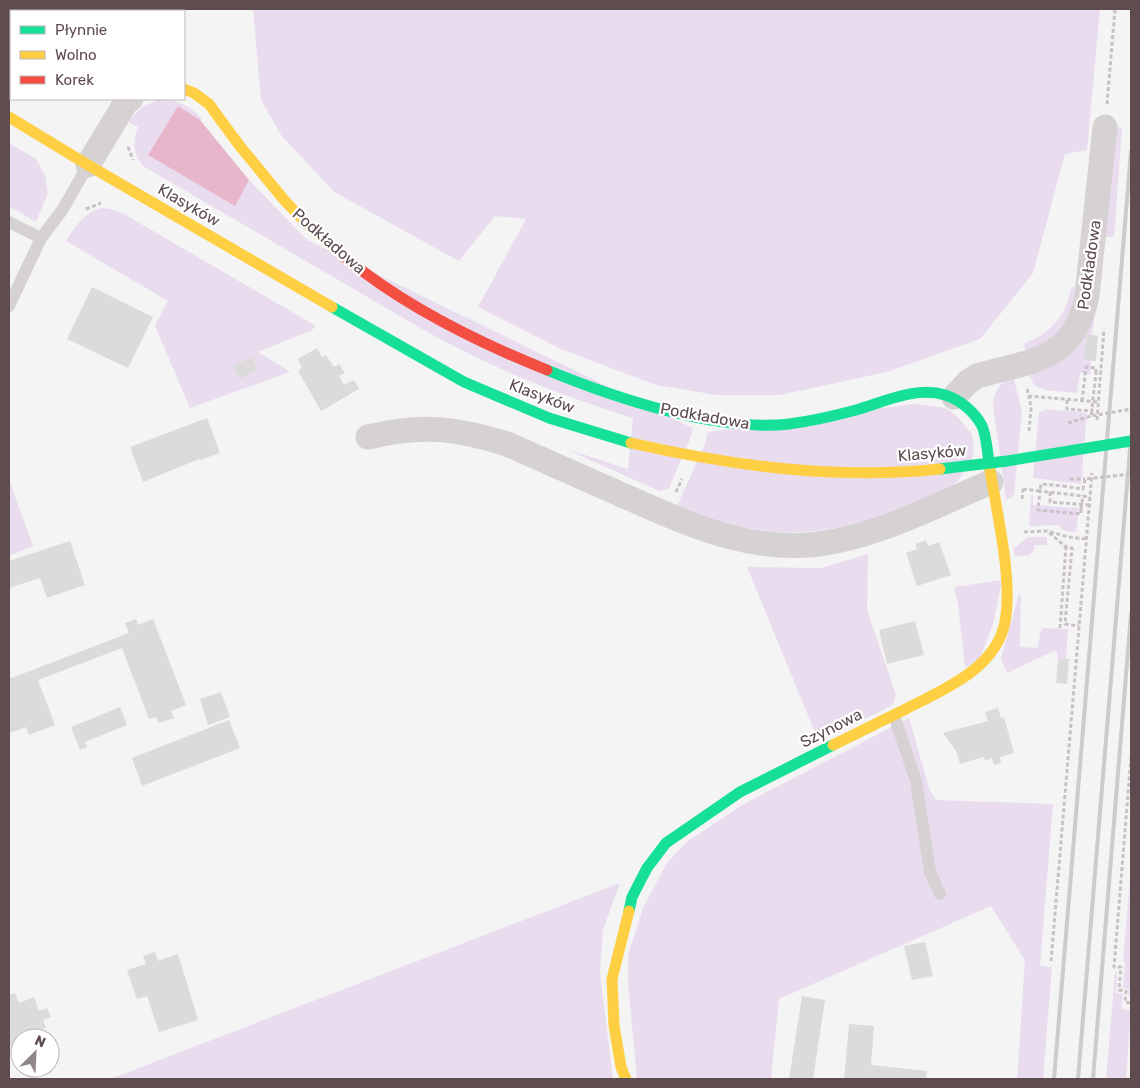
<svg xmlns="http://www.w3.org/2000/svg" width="1140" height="1088" font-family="Rubik,sans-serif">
<rect width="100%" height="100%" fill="#f3f4f3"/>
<g fill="#eadcef">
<path d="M9 9H134L133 11H11V59L9 58Z"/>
<path d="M253 9H1100L1087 150 1065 154 1033 273 980 339 887 372 780 395H717L656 385 563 350 478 307 526 219 495 216 459 261 334 192 281 135 261 100Z"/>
<path d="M158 100C176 99 190 105 202 119L200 120 178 107 149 155 249 180 307 240 693 428 690 439 669 488 659 491 566 449 628 469 633 418C562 396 494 369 429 333L143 166C133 153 132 143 138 127L129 123C135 111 145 105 158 100Z"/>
<path d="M1114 127 1122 128 1114 237H1105L1092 335H1087L1085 360H1091L1090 374 1080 373 1077 393 1045 390 1034 385 1028 372 1063 358Z"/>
<path d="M9 143 36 159 45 175 48 193 36 222 9 206Z"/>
<path d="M101 208 110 209 124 214 316 326 312 330 258 352 290 372 190 408 155 326 168 301 66 241C75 227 83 214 101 208Z"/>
<path d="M1071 287 1079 288C1076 308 1063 332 1045 343 1039 347 1032 349 1026 351L1024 344C1050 333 1067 316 1071 287Z"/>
<path d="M1013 376 1022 411 1014 494 1012 497 1006 500 993 405C994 390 1000 383 1013 376Z"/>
<path d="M913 404C945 407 950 405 970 432 975 440 975 453 971 461 965 470 961 479 953 485 943 492 930 496 918 501 881 517 844 530 802 532 755 535 721 522 677 506L705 444 708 432Z"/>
<path d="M1046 409 1087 413 1081 484 1033 478 1039 413Z"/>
<path d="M9 480 33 546 9 556Z"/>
<path d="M1033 495V505L1079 508 1076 532 1064 531 1058 525 1031 526 1029 524 1031 496Z"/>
<path d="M1028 537H1047V545H1035L1033 552 1029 555 1015 556 1013 548 1016 547Z"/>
<path d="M868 554 867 610 896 695 893 705 819 742 747 567 821 568Z"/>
<path d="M1002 580 993 624 979 661 965 667 958 604 954 587Z"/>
<path d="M1019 594 1021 597 1020 647 1038 648 1040 633 1043 628 1068 629 1066 659H1058L1056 650 1007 673 1001 659Z"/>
<path d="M909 718 929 788 936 800 1053 804 1040 966 1052 967 1043 1079H1017L1025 960 991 906 779 999 771 1079H637L628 984V955L643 908 666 864 688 841 742 805Z"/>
<path d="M1131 866V995H1128L1129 989 1123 988 1125 962H1123Z"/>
<path d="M620 883 603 930 600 973 613 1079H110Z"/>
<path d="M1115 972H1117L1116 993 1123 994 1121 1009 1131 1010 1126 1079H1106Z"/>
</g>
<path fill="#e7b6ca" d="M178 106 200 120 249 180 235 206 148 155Z"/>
<g fill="#dcdada">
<path d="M92 287 153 317 128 368 67 339Z"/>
<path d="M1087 334 1098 336 1096 361 1084 360Z"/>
<path d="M317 348 322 357 326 355 334 367 339 364 345 373 339 376 344 385 354 380 359 389 321 411 298 371 302 368 298 359Z"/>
<path d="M252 357 258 370 239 379 233 366Z"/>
<path d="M207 418 220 453 200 460 199 459 143 482 130 447Z"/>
<path d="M926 540 928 546 939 542 951 575 917 586 906 553 917 549 916 544Z"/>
<path d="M70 541 85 585 47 598 40 578 9 588V561Z"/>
<path d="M136 619 138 625 153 619 186 705 171 711 174 718 159 723 156 717 149 719 122 648 38 680 55 725 29 735 26 727 9 733V679L129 633 125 623Z"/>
<path d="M915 621 924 655 887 664 879 630Z"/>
<path d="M1058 659H1069L1067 684 1056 683Z"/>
<path d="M221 692 230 717 208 725 200 699Z"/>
<path d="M120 707 127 725 85 742 87 747 80 750 71 727Z"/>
<path d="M998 708 1001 718 1004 717 1014 753 1000 757 1001 763 994 765 992 758 985 761 984 757 960 764 956 751 943 733 988 721 985 712Z"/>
<path d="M229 720 240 748 142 786 132 758Z"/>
<path d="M925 942 933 976 912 980 904 946Z"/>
<path d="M155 952 158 961 178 954 198 1020 159 1032 147 996 137 999 127 970 146 964 143 956Z"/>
<path d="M15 993 19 1003 34 997 39 1011 47 1008 51 1017 43 1020 46 1028 20 1038V1050L14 1052 10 1044H9V995Z"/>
<path d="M802 996 825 1000 813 1079H789Z"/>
<path d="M849 1024 874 1026 871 1065 927 1071 926 1079H844Z"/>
</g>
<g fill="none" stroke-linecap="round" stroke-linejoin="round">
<g stroke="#c9c0c8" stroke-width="3" stroke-dasharray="4 2.5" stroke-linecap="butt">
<path d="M1107 104 1115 9"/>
<path d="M128 147 133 160"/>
<path d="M86 209 101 203"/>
<path d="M1027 389 1029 396 1098 402"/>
<path d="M1067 400V409L1092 411V407"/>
<path d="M1082 401 1086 367 1096 368V373"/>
<path d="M1097 420 1104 329"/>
<path d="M1029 431 1031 408 1029 396"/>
<path d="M1023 489 1040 491 1041 484 1063 486"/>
<path d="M676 492 682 479"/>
<path d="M1050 492V502L1089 505"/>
<path d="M1022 499 1023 489"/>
<path d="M1081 509V514L1038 510 1040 491 1090 497"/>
<path d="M1024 532 1047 531 1066 547 1072 548 1065 624 1079 626"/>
<path d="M1050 532 1069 537 1087 539"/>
<path d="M1060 628 1066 547"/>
<path d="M1131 757 1114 967H1121L1119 990 1126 991 1125 1002 1131 1003"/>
<path d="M1051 961 1092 473"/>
</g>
<g stroke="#d6d2d3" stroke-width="12">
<path d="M9 222 41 238 63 209 88 165"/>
<path d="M9 306 41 238"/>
<path d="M894 715 916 781 930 872 940 894"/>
</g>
<g stroke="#d6d2d3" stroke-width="25">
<path d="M88 165 126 102 131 99"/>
<path d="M954 397 968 382 977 376C1032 360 1075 361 1087 295L1105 127"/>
<path d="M368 437C423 424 455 428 507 444 546 461 584 478 622 495 691 525 758 558 836 541 890 530 941 503 991 482"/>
</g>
<g stroke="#16e098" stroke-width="11">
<path d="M332 307 464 382 549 418 631 443"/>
<path d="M547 370C615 398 716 432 789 424 812 421 834 416 856 410 884 402 916 386 945 395 959 399 975 412 982 426 987 437 988 458 990 470"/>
<path d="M629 911 632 897 647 868 666 843 740 792 833 745"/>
</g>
<g stroke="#ffcf43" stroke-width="11">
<path d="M184 89 194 93 209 104 239 145 285 201 312 229 347 259"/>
<path d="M9 117 88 165 332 307"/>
<path d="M833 745C856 734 879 722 902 711 940 691 996 670 1005 622 1013 580 997 514 990 470"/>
<path d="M626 1079 621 1067 614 1025 612 979 629 911"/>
</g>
<path stroke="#f24e42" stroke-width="11" d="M347 259C406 307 477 342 547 370"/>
<g stroke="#cecbcb" stroke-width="4">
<path d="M1054 1079 1131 151"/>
<path d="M1078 1079 1131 437"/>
<path d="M1093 1079 1131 614"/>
</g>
<g stroke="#c9c0c8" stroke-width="3" stroke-dasharray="4 2.5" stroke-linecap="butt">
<path d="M1092 407 1096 373"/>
<path d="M1092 411 1091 416 1131 409"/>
<path d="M1068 423 1091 416"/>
<path d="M1070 479H1085"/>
<path d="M1063 486 1083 489 1085 479 1131 474"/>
<path d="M1081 509 1083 495"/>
</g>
<path stroke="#16e098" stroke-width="11" d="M940 469 1007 461 1131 441"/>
<path stroke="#ffcf43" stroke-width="11" d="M631 443C733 466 836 480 940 469"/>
</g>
<g text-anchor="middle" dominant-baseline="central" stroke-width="4.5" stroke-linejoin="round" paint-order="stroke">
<g font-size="16" fill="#5e4c4f" stroke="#fff">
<text transform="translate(189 205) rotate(30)">Klasyków</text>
<text transform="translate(329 241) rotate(41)">Podkładowa</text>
<text transform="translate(1089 265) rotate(-82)">Podkładowa</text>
<text transform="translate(542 396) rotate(21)">Klasyków</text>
<text transform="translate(705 416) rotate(10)">Podkładowa</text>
<text transform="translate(932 453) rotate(-5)">Klasyków</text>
<text transform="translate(831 728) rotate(-27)">Szynowa</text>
</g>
</g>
<rect width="1140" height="1088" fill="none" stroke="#5e4c4f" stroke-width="20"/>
<rect x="10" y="10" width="175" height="90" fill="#ffffff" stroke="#bfb7b9"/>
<rect x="20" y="26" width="25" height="8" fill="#16e098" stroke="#bfb7b9"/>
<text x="55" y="35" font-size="15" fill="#5e4c4f">Płynnie</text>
<rect x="20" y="51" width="25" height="8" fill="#ffcf43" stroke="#bfb7b9"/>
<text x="55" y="60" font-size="15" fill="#5e4c4f">Wolno</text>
<rect x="20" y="76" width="25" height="8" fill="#f24e42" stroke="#bfb7b9"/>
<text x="55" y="85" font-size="15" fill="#5e4c4f">Korek</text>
<g transform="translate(35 1053) rotate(24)"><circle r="24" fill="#ffffff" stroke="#bfb7b9"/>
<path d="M0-4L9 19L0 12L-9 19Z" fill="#928788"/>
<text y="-8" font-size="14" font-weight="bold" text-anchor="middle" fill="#5e4c4f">N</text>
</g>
</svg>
